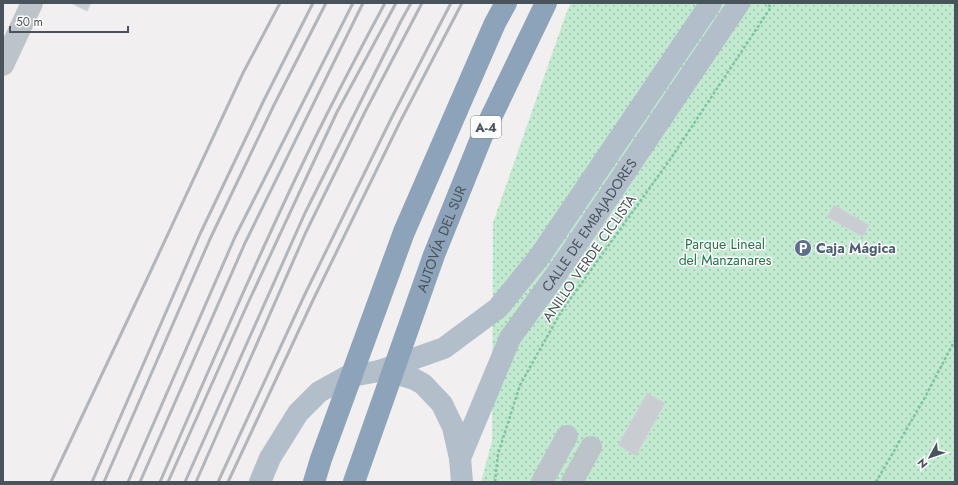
<svg xmlns="http://www.w3.org/2000/svg" width="958" height="485" font-family="Jost,sans-serif">
<defs>
<pattern id="green-dots" width="8" height="8" patternUnits="userSpaceOnUse"><rect width="8" height="8" fill="#c2ead0"/><path d="M2 2h.1M6 6h.1" fill="none" stroke="#a0c0ac" stroke-width="1.8" stroke-linecap="round"/></pattern>
</defs>
<rect width="100%" height="100%" fill="#f1efef"/>
<path fill="url(#green-dots)" d="M571 3H955V482H481L492 441 493 223 567 11Z"/>
<g fill="#c9ccd1" stroke="#d4d6da">
<path d="M71 3H91L87 11Z"/>
<path d="M834 205 869 225 863 237 827 217Z"/>
<path d="M647 393 665 403 636 456 618 445Z"/>
</g>
<g fill="none" stroke-linecap="round" stroke-linejoin="round">
<g stroke="#7ec59f" stroke-width="2.5" stroke-dasharray="3 2" stroke-linecap="butt">
<path d="M495 482 498 454 520 385 561 312 669 161 771 7 765 3"/>
<path d="M876 482 924 399 955 340"/>
</g>
<g stroke="#bcc4ca" stroke-width="22">
<path d="M3 65 32 3"/>
<path d="M542 482 567 436"/>
<path d="M572 482 591 447"/>
</g>
<g stroke="#b2bfcb" stroke-width="22">
<path d="M379 371 444 348 498 308 540 256 711 3"/>
<path id="s1" d="M460 458 510 338 560 269 739 3"/>
<path d="M260 482 270 458 298 413 319 392 346 377 379 371 391 372 414 379 423 384 442 404 453 427 460 458 462 482"/>
</g>
<g stroke="#8ca3b9" stroke-width="22">
<path d="M314 482 321 459 404 232 495 23 506 3"/>
<path id="s2" d="M354 482 434 255 482 136 546 3"/>
</g>
<g stroke="#b2b5b9" stroke-width="3">
<path d="M51 482 147 279 243 73 280 3"/>
<path d="M92 482 200 234 264 100 313 3"/>
<path d="M104 482 210 239 274 105 326 3"/>
<path d="M128 482 235 237 353 3"/>
<path d="M140 482 245 243 363 3"/>
<path d="M160 482C206 377 251 271 301 167 327 112 356 57 385 3"/>
<path d="M168 482 248 303 308 174 337 112 396 3"/>
<path d="M185 482 305 213 401 21 411 3"/>
<path d="M196 482 306 232 366 110 422 3"/>
<path d="M218 482 305 294 392 117 451 3"/>
<path d="M228 482 314 298 400 122 462 3"/>
</g>
</g>
<defs>
<g id="parking-disc" transform="scale(0.9)"><circle r="9.5" fill="#5c6f8a" stroke="#fff"/><path d="M-3.5-5.5H1a3.5 3.5 0 0 1 0 7H-1V5.5H-3.5ZM-1-3.4V-.6H.8a1.4 1.4 0 0 0 0-2.8Z" fill="#fff"/></g>
</defs>
<g fill-rule="evenodd">
<use href="#parking-disc" x="803" y="248"/>
</g>
<g text-anchor="middle" dominant-baseline="central" stroke-width="3" stroke-linejoin="round" paint-order="stroke">
<rect fill="#fff" stroke="#80878c" stroke-width="1" x="471" y="116" width="30" height="22" rx="3"/>
<g font-size="13" font-weight="bold" fill="#49535b">
<text x="486" y="127">A-4</text>
</g>
<g font-size="14" fill="#49535b" stroke="#fff">
<text stroke="none"><textPath href="#s1" startOffset="268">CALLE DE EMBAJADORES</textPath></text>
<text stroke="none"><textPath href="#s2" startOffset="258">AUTOVÍA DEL SUR</textPath></text>
<text transform="translate(589 258) rotate(-55)">ANILLO VERDE CICLISTA</text>
</g>
<g font-size="14" fill="#217548" stroke="#fff">
<text x="725" y="244">Parque Lineal<tspan x="725" dy="16">del Manzanares</tspan></text>
</g>
<g font-size="14" font-weight="bold" fill="#4e5e75" stroke="#fff" text-anchor="start">
<text x="816" y="248">Caja Mágica</text>
</g>
</g>
<rect width="958" height="485" fill="none" stroke="#49535b" stroke-width="8"/>
<g transform="translate(930 457) rotate(230)" stroke="#ffffff" stroke-width="3" paint-order="stroke">
<path d="M0-3L7 15L0 10L-7 15Z" fill="#49535b"/>
<text y="-6" font-size="11" font-weight="bold" text-anchor="middle" fill="#49535b">N</text>
</g>
<path d="M10 26v6h118v-6" fill="none" stroke="#49535b" stroke-width="2"/>
<text x="16" y="26" font-size="12" fill="#49535b" stroke="#ffffff" stroke-width="3" paint-order="stroke">50 m</text>
</svg>
